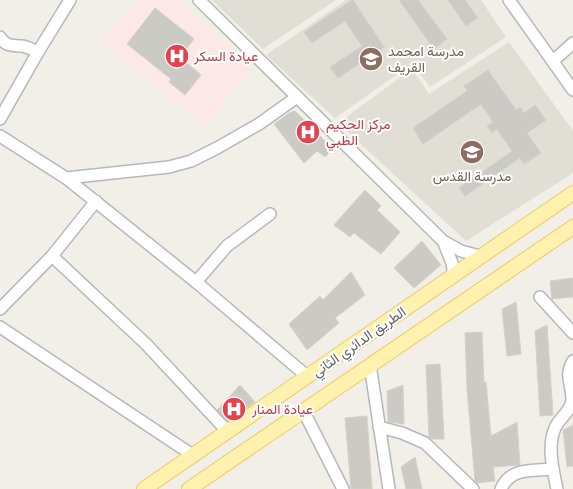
<svg xmlns="http://www.w3.org/2000/svg" width="573" height="489" font-family="'Fira Sans Condensed',Vazirmatn,sans-serif">
<rect width="100%" height="100%" fill="#f1efe8"/>
<g fill="#e1ded6">
<path d="M212 0H336L263 49Z"/>
<path d="M346 0H481L506 37 430 87 412 64 335 118 266 55Z"/>
<path d="M509 42 573 131V173L466 241 338 123 412 69 429 94Z"/>
</g>
<path fill="#fce8e6" d="M135 0H180L251 68 205 126 101 43Z"/>
<g fill="#cccac5" stroke="#d6d1c6">
<path d="M352 0H353L384 47 338 78 330 67 362 46 345 21 312 43 304 32Z"/>
<path d="M399 0H418L447 39 434 49Z"/>
<path d="M448 0H465L478 18 466 26Z"/>
<path d="M155 8 194 39 180 57 201 75 185 95 169 82 171 79 127 44Z"/>
<path d="M488 70 516 110 520 107 524 113 535 105 546 120 527 133 541 153 524 164 520 158 465 196 459 188 512 151 497 129 492 133 487 126 493 122 481 104 423 144 413 128 467 91 464 86Z"/>
<path d="M295 111 333 149 325 157 317 151 304 163 274 124 289 113Z"/>
<path d="M365 190 381 206 377 210 400 232 381 254 354 233 350 237 334 225Z"/>
<path d="M422 241 441 265 414 288 394 268Z"/>
<path d="M351 272 365 295 335 318 339 323 307 350 289 324 320 296 323 300Z"/>
<path d="M573 278V297L552 299 550 281Z"/>
<path d="M516 302 521 354 507 356 502 309Z"/>
<path d="M547 325 553 415 540 416 535 331Z"/>
<path d="M482 332 484 383 486 382 491 436 517 422 520 465 493 467 495 481 477 483 475 481 467 389 465 333Z"/>
<path d="M440 364 444 439H432L429 437 426 365Z"/>
<path d="M240 385 255 402 228 421 217 410Z"/>
<path d="M403 385 404 424 388 422 387 391Z"/>
<path d="M367 416 372 489H351L345 418Z"/>
<path d="M573 425V466L567 467 563 430Z"/>
<path d="M415 457 422 489H406L401 467Z"/>
</g>
<g fill="none" stroke-linecap="round" stroke-linejoin="round">
<g stroke="#b5b8bc" stroke-width="14">
<g id="minor">
<path d="M199 0 443 241 461 251 480 256"/>
<path d="M509 0 573 90"/>
<path d="M0 37C6 47 12 45 22 46 28 47 33 50 38 52"/>
<path d="M553 61 573 43"/>
<path d="M0 119 38 52 70 0"/>
<path d="M0 136 66 178 169 167 191 161 217 148 259 124 297 97"/>
<path d="M66 178 196 282 308 377"/>
<path d="M444 243 452 263 454 275"/>
<path d="M52 256 146 344 228 432"/>
<path d="M196 282 227 246 270 214"/>
<path d="M540 297 573 333"/>
<path d="M0 309 52 256 96 201"/>
<path d="M0 327 194 456"/>
<path d="M370 365 389 489"/>
<path d="M303 410 343 489"/>
<path d="M379 427 402 433 425 443 473 489"/>
<path d="M501 489C511 467 532 471 553 469"/>
<path d="M557 489C553 470 547 446 555 428 559 418 572 411 572 399 572 383 564 377 573 361"/>
</g>
</g>
<g stroke="#f2c960" stroke-width="16">
<g id="major">
<path d="M144 489 573 193"/>
<path d="M189 489 573 227"/>
</g>
</g>
<use href="#minor" stroke="#fff" stroke-width="11"/>
<use href="#major" stroke="#fff2af" stroke-width="14"/>
</g>
<defs>
<g id="hospital-disc" transform="scale(1.25)"><circle r="9.5" fill="#e0444e" stroke="#fff"/><path d="M-5-5h3v3.5h4V-5h3V5h-3V1.5h-4V5h-3Z" fill="#fff"/></g>
<g id="school-disc" transform="scale(1.25)"><circle r="9.5" fill="#8d6e63" stroke="#fff"/><path d="M0-5L7-2L0 1L-7-2ZM-4 1L0 2.5L4 1V4Q0 6-4 4Z" fill="#fff"/></g>
</defs>
<g fill-rule="evenodd">
<use href="#hospital-disc" x="177" y="56"/>
<use href="#school-disc" x="371" y="59"/>
<use href="#hospital-disc" x="308" y="132"/>
<use href="#school-disc" x="472" y="152"/>
<use href="#hospital-disc" x="234" y="409"/>
</g>
<g text-anchor="middle" dominant-baseline="central" stroke-width="4" stroke-linejoin="round" paint-order="stroke">
<g font-size="14" fill="#785e54" stroke="#fff" text-anchor="start">
<text x="388" y="51">مدرسة امحمد<tspan x="388" dy="16">القريف</tspan></text>
<text x="472" y="176" text-anchor="middle">مدرسة القدس</text>
</g>
<g font-size="14" fill="#be3a42" stroke="#fff" text-anchor="start">
<text x="194" y="56">عيادة السكر</text>
<text x="326" y="124">مركز الحكيم<tspan x="326" dy="16">الطبي</tspan></text>
<text x="252" y="409">عيادة المنار</text>
</g>
<g font-size="14" fill="#5f6368" stroke="#fff">
<text transform="translate(359 342) rotate(-35)">الطريق الدائري الثاني</text>
</g>
</g>
</svg>
